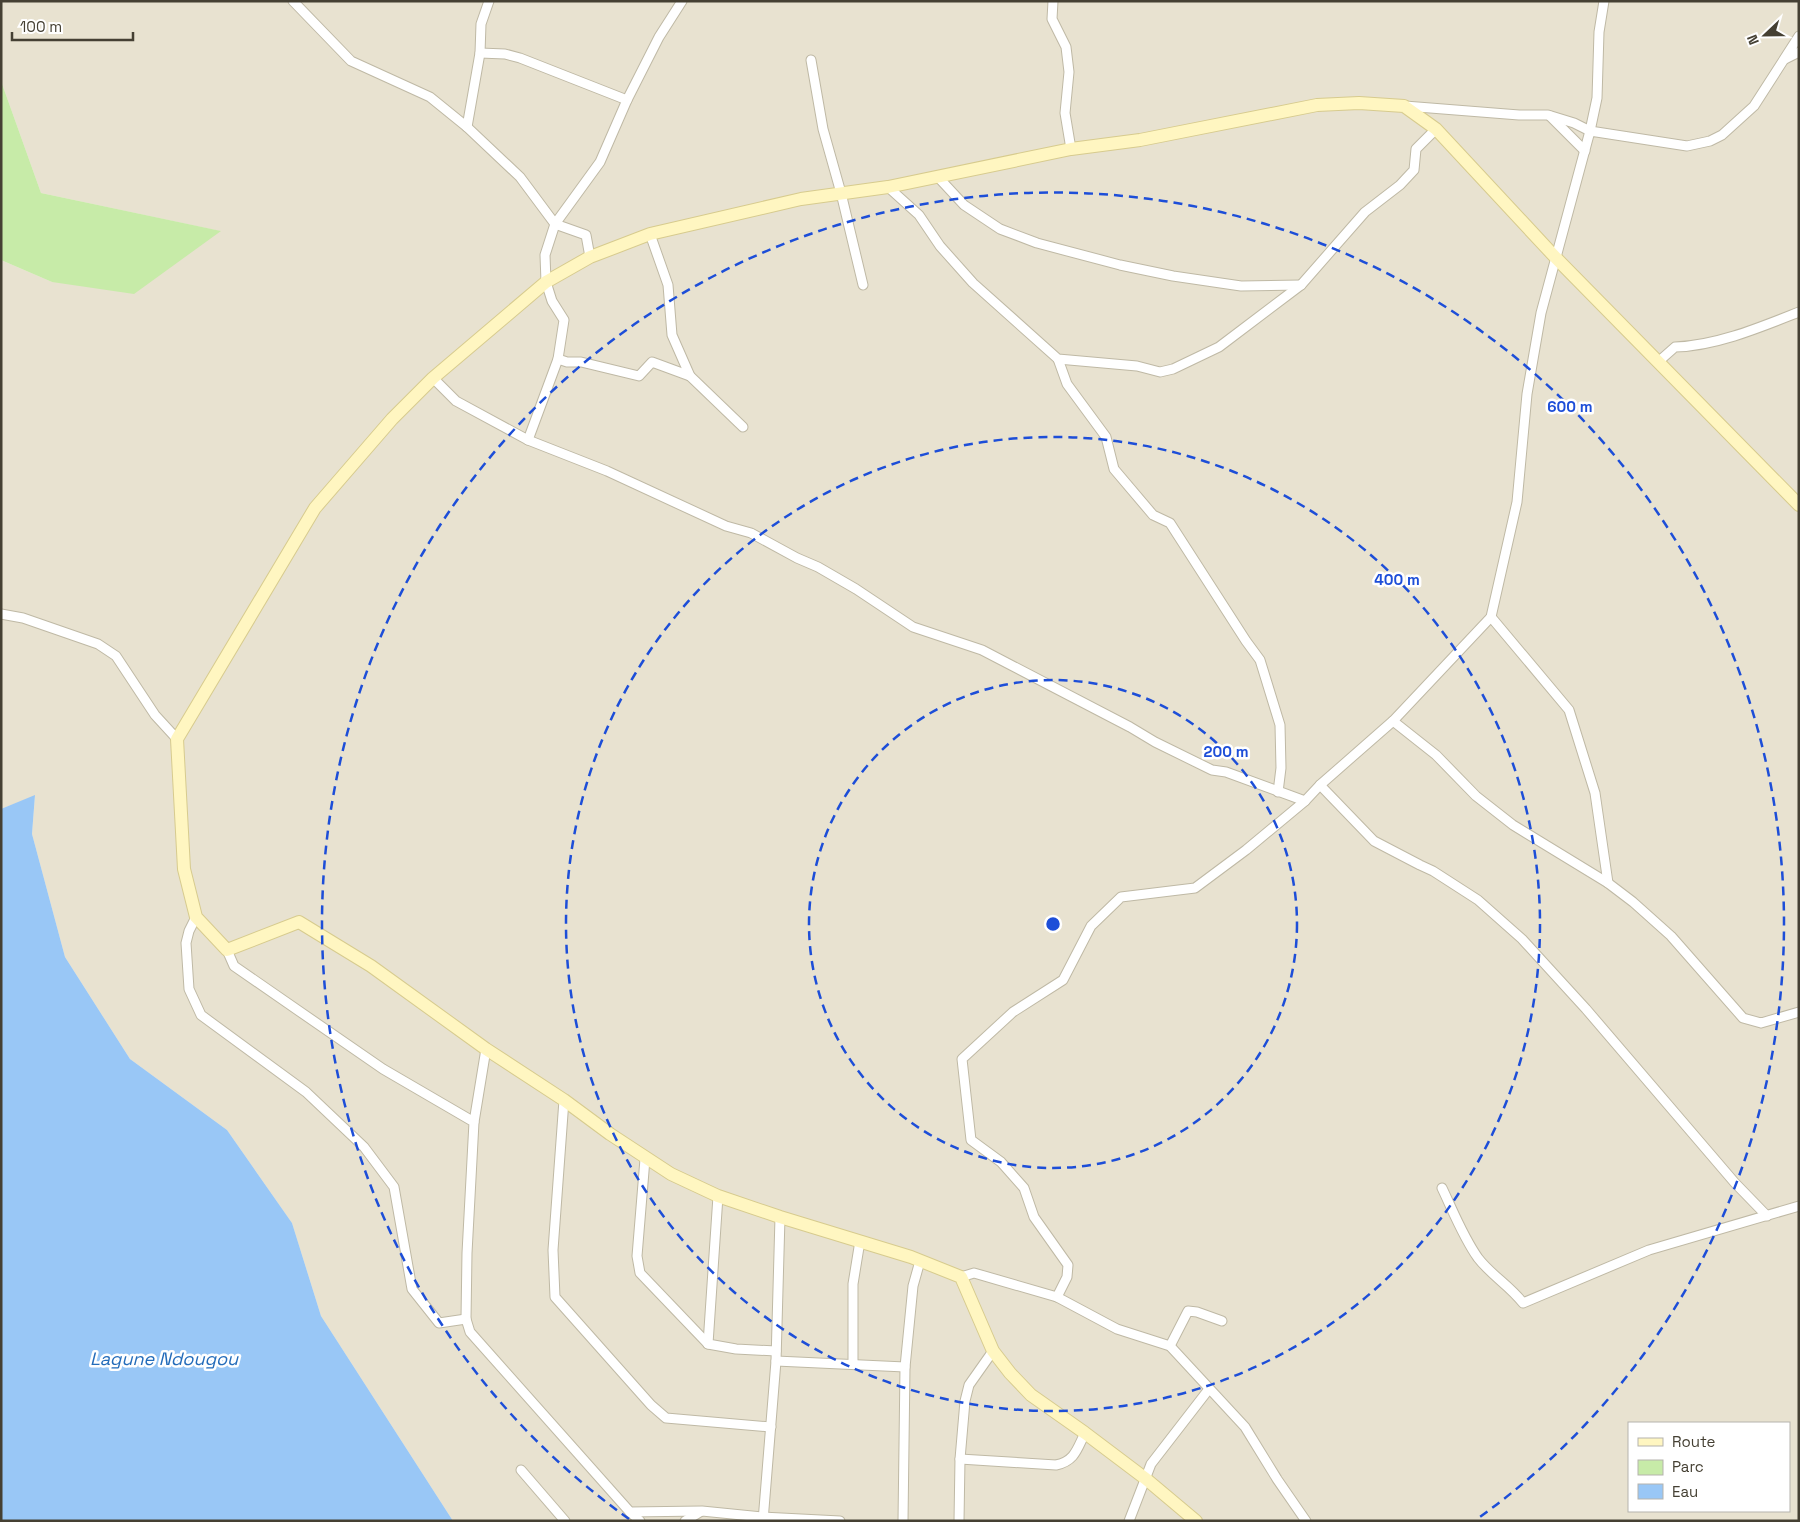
<svg xmlns="http://www.w3.org/2000/svg" width="1800" height="1522" font-family="'Space Grotesk',sans-serif">
<rect width="100%" height="100%" fill="#f3f0e3"/>
<path fill="#e8e2d0" fill-rule="evenodd" d="M1 1H1799V1521H453L321 1316 292 1223 227 1130 130 1059 65 957 32 834 35 796 1 809V260L52 282 220 231 41 193 1 81ZM1629 1423H1789V1511H1629Z"/>
<path fill="#c7eba8" d="M1 81 41 193 221 231 134 294 52 282 1 260Z"/>
<path fill="#99c7f6" d="M35 795 32 834 65 957 130 1059 227 1130 292 1223 321 1316 453 1521H1V809Z"/>
<g fill="none" stroke-linecap="round" stroke-linejoin="round">
<g stroke="#bfb9a5" stroke-width="11">
<g id="street">
<path d="M293 1 351 61 430 97 467 127 520 177 555 224 586 235 590 257"/>
<path d="M1053 1 1052 19 1066 47 1069 72 1065 113 1071 149"/>
<path d="M480 53 505 54 520 58 627 100"/>
<path d="M1785 59 1799 52"/>
<path d="M811 60 823 129 841 193 863 285"/>
<path d="M1405 106 1519 115H1548L1574 123 1590 131 1597 98 1599 32 1604 1"/>
<path d="M1550 116 1585 151"/>
<path d="M467 127 480 53 481 24 489 1"/>
<path d="M938 177 964 205 1000 229 1037 243 1120 265 1173 276 1241 286 1301 285"/>
<path d="M888 187 919 215 940 246 973 283 1058 359 1137 366 1160 372 1173 369 1219 347 1301 285 1365 212 1400 185 1414 170 1416 149 1436 129"/>
<path d="M650 234 668 285 672 335 690 376 743 427"/>
<path d="M558 359 567 362H581L639 376 652 362 690 376"/>
<path d="M1058 359 1067 384 1106 437 1114 469 1153 515 1170 523 1246 641 1260 660 1280 725 1281 768 1278 792"/>
<path d="M1658 362 1675 347C1716 346 1761 327 1799 312"/>
<path d="M433 378 456 401 528 440 607 471 726 526 751 533 797 558 818 567 856 589 913 627 982 650 1130 727 1155 742 1212 770 1226 772 1305 801"/>
<path d="M528 440 558 359 564 320 552 301 546 282 545 255 555 224 600 162 627 100 659 37 682 1"/>
<path d="M1 614 23 618 98 644 116 656 155 715 177 739"/>
<path d="M1491 617 1569 710 1595 793 1608 883"/>
<path d="M1393 721 1436 755 1476 796 1513 825 1608 883 1633 902 1671 936 1743 1018 1761 1023 1799 1012"/>
<path d="M1320 785 1374 841 1420 865 1433 871 1478 900 1522 939 1586 1009 1735 1183 1767 1216"/>
<path d="M196 917 189 931 186 943 189 989 201 1015 306 1092 364 1147 394 1187 412 1289 439 1323 466 1319"/>
<path d="M227 950 234 966 299 1011 383 1069 474 1122 467 1253 466 1319 470 1332 630 1512 702 1511 762 1517 840 1521"/>
<path d="M564 1100 553 1250 555 1297 651 1405 666 1418 771 1427"/>
<path d="M474 1122 486 1049"/>
<path d="M645 1159 637 1256 640 1273 708 1344"/>
<path d="M1442 1188C1453 1211 1463 1237 1478 1258 1491 1275 1510 1286 1523 1303L1649 1250 1799 1206"/>
<path d="M718 1196 708 1344 736 1349 776 1351"/>
<path d="M961 1277 974 1273 1057 1297 1117 1329 1170 1346 1245 1427 1277 1479 1306 1521"/>
<path d="M1057 1297 1067 1277 1068 1265 1034 1217 1024 1188 1001 1162 971 1140 962 1059 1013 1012 1063 980 1091 926 1121 897 1195 888 1246 850 1305 801 1320 785 1393 721 1491 617 1517 502 1527 394 1541 313 1590 131 1687 146 1710 141 1722 135 1754 106 1799 36"/>
<path d="M1170 1346 1188 1311 1197 1312 1222 1321"/>
<path d="M776 1361 905 1367"/>
<path d="M853 1364V1284L860 1241"/>
<path d="M960 1459 1056 1465C1075 1461 1077 1449 1085 1433"/>
<path d="M521 1470 565 1521"/>
<path d="M630 1512 640 1521"/>
<path d="M685 1521 700 1512"/>
<path d="M763 1521 776 1361 780 1217"/>
<path d="M903 1521 905 1367 913 1286 920 1261"/>
<path d="M959 1521 960 1459 965 1401 969 1385 993 1351"/>
<path d="M1129 1521 1151 1464 1209 1389"/>
</g>
</g>
<g stroke="#d7cb8e" stroke-width="14">
<path id="secondary" d="M1196 1521 1146 1479 1085 1433 1031 1395 1010 1373 993 1351 961 1277 911 1257 780 1217 718 1196 671 1174 610 1134 564 1100 486 1049 371 966 299 922 227 950 196 917 184 869 177 739 315 508 392 419 433 378 546 282 590 257 650 234 801 199 888 187 1071 149 1140 140 1317 105 1359 103 1404 106 1436 129 1556 258 1799 505"/>
</g>
<use href="#street" stroke="#fff" stroke-width="9"/>
<use href="#secondary" stroke="#fff6c1" stroke-width="12"/>
</g>
<g fill="none" stroke="#1d4ed8" stroke-width="2.5" stroke-dasharray="9 6">
<circle cx="1053" cy="924" r="244"/>
<circle cx="1053" cy="924" r="487"/>
<path d="M629 1519A731 731 0 1 1 1477 1519"/>
</g>
<g text-anchor="middle" dominant-baseline="central" stroke-width="5" stroke-linejoin="round" paint-order="stroke">
<g font-size="18" font-style="italic" fill="#246cba" stroke="#fff">
<text x="164" y="1358">Lagune Ndougou</text>
</g>
</g>
<circle cx="1053" cy="924" r="8" fill="#1d4ed8" stroke="#fff" stroke-width="2.5"/>
<g font-size="15" text-anchor="middle" font-weight="bold" fill="#1d4ed8" stroke="#fff" stroke-width="5" stroke-linejoin="round" paint-order="stroke">
<text x="1570" y="412">600 m</text>
<text x="1397" y="585">400 m</text>
<text x="1226" y="757">200 m</text>
</g>
<rect width="1800" height="1522" fill="none" stroke="#454033" stroke-width="5"/>
<rect x="1628" y="1422" width="162" height="90" fill="#ffffff" stroke="#b5b3ad"/>
<rect x="1638" y="1438" width="25" height="8" fill="#fff6c1" stroke="#b5b3ad"/>
<text x="1672" y="1447" font-size="15" fill="#454033">Route</text>
<rect x="1638" y="1460" width="25" height="15" fill="#c7eba8" stroke="#b5b3ad"/>
<text x="1672" y="1472" font-size="15" fill="#454033">Parc</text>
<rect x="1638" y="1484" width="25" height="15" fill="#99c7f6" stroke="#b5b3ad"/>
<text x="1672" y="1497" font-size="15" fill="#454033">Eau</text>
<g transform="translate(1765 35) rotate(248)" stroke="#ffffff" stroke-width="4" paint-order="stroke">
<path d="M0-4L9 19L0 12L-9 19Z" fill="#454033"/>
<text y="-8" font-size="14" font-weight="bold" text-anchor="middle" fill="#454033">N</text>
</g>
<path d="M12 32v8h121v-8" fill="none" stroke="#454033" stroke-width="2.5"/>
<text x="20" y="32" font-size="15" fill="#454033" stroke="#ffffff" stroke-width="4" paint-order="stroke">100 m</text>
</svg>
